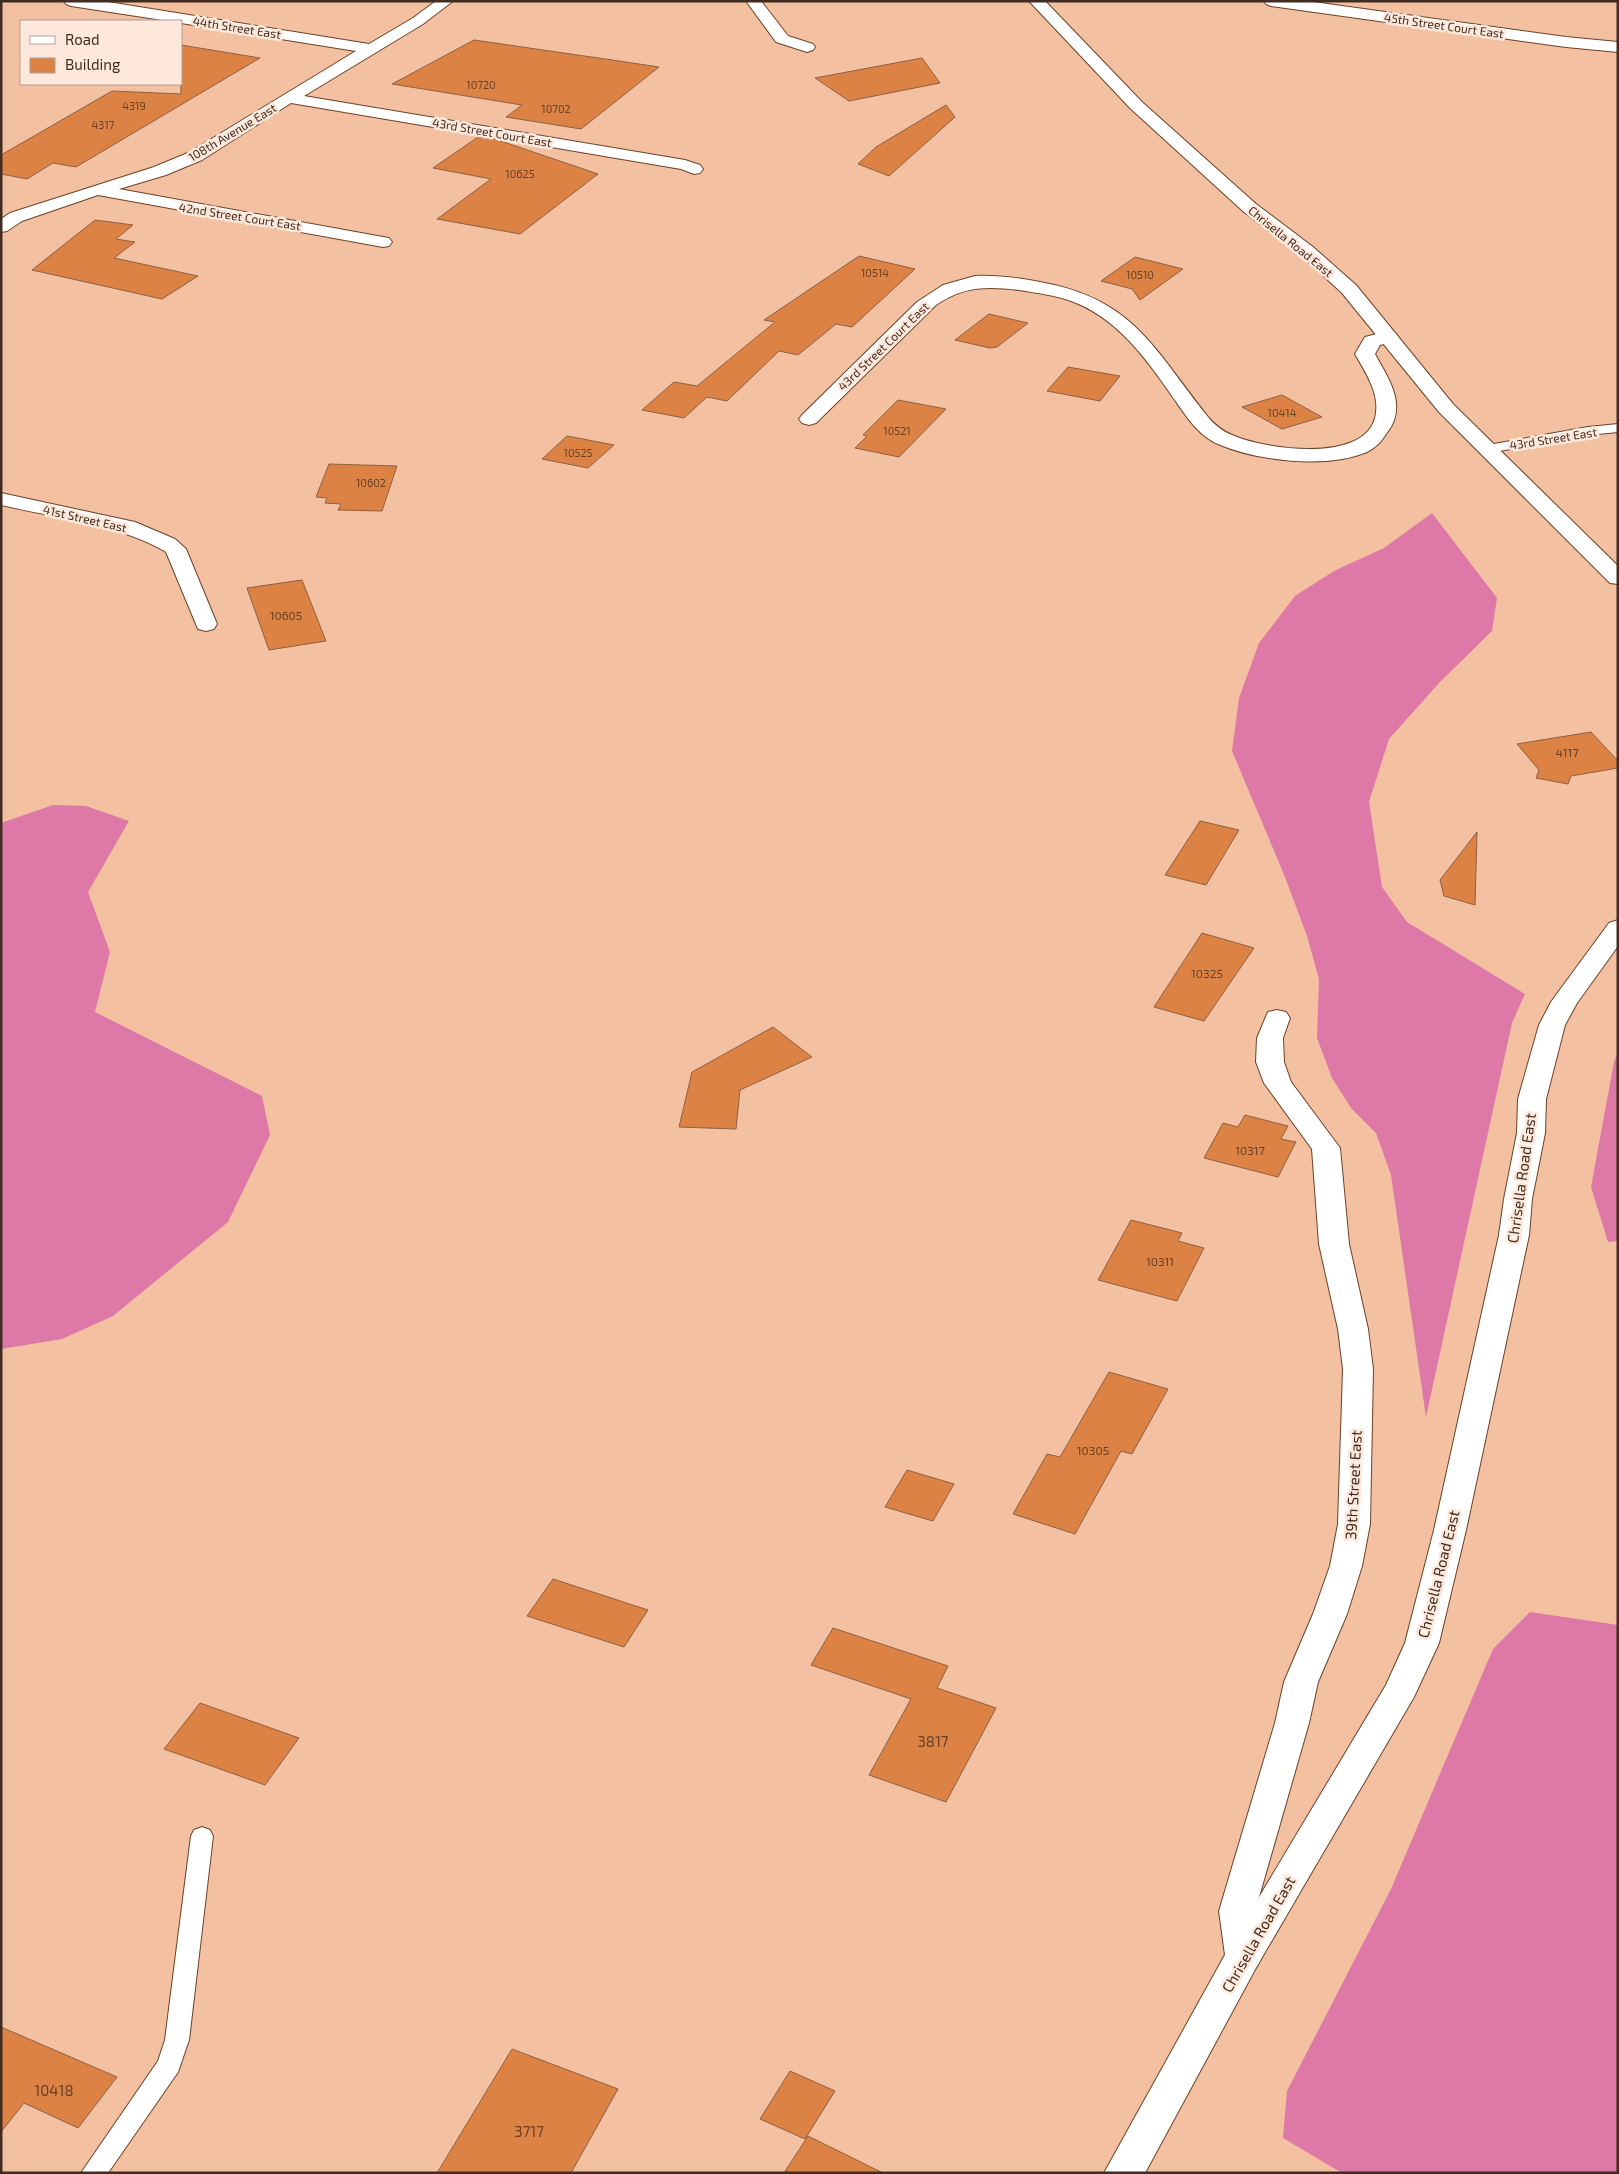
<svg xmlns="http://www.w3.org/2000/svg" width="1619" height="2174" font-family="'Exo 2',sans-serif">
<rect width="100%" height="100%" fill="#f3c0a1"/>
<g fill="#de79a7">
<path d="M1432 513 1497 598 1492 631 1440 682 1389 739 1369 802 1382 887 1407 922 1525 994 1512 1023 1426 1417 1391 1175 1376 1133 1351 1108 1332 1078 1317 1038 1319 979 1307 936 1285 877 1232 751 1239 698 1259 643 1295 596 1334 571 1384 548Z"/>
<path d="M53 805 86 806 129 821 88 892 110 952 95 1012 262 1096 270 1135 228 1222 113 1316 62 1339 1 1349V823Z"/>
<path d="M1618 1052V1241L1608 1242 1591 1187 1614 1062Z"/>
<path d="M1530 1612 1618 1625V2173H1342L1283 2138 1287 2091 1391 1889 1493 1649Z"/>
</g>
<g fill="#dc8244" stroke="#8d6044">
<path d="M474 40 619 61 659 67 581 129 506 117 522 105 392 84Z"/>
<path d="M181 45 260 58 76 167 53 163 27 179 1 174V155L112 91 181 94Z"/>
<path d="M922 58 940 83 849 101 815 78Z"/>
<path d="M946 105 955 117 889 176 858 164 876 147Z"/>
<path d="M478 137 495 139 598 174 520 234 437 219 491 179 433 168Z"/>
<path d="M95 220 133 225 116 239 135 242 114 258 198 276 162 299 32 270Z"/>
<path d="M859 256 915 269 852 327 836 324 798 355 779 351 727 401 707 397 684 418 642 410 674 382 697 386 775 322 764 320Z"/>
<path d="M1135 257 1183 269 1140 300 1132 289 1101 281Z"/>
<path d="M989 314 1028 323 997 347 990 348 955 340Z"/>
<path d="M1068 367 1120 376 1100 401 1047 391Z"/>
<path d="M1282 395 1322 417 1282 429 1242 407Z"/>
<path d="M898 400 946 409 899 457 855 448 867 436 863 435Z"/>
<path d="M567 436 614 445 588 468 542 459Z"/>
<path d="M329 464 397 466 382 511 338 510 341 504 325 503 327 498 316 497Z"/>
<path d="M302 580 326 641 269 650 247 588Z"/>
<path d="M1591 732 1618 761V768L1571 776 1568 784 1536 778 1539 770 1517 744Z"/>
<path d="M1200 821 1239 830 1206 885 1165 875Z"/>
<path d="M1477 832 1475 905 1444 896 1440 880Z"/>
<path d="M1202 933 1254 948 1204 1021 1154 1007Z"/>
<path d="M773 1027 812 1057 740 1090 736 1129 679 1127 692 1072Z"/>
<path d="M1245 1115 1288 1126 1281 1139 1296 1142 1278 1177 1204 1158 1223 1123 1238 1127Z"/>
<path d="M1131 1220 1182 1233 1178 1241 1204 1248 1177 1301 1098 1280Z"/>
<path d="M1109 1372 1168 1389 1132 1454 1121 1451 1075 1534 1013 1514 1047 1454 1060 1457Z"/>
<path d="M907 1470 954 1484 933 1521 885 1507Z"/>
<path d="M553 1579 648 1610 624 1647 527 1616Z"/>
<path d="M833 1628 948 1666 937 1688 996 1708 946 1802 869 1775 911 1699 811 1665Z"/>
<path d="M200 1703 299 1738 265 1785 164 1749Z"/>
<path d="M1 2027 117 2077 78 2128 24 2103 1 2132Z"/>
<path d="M512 2049 618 2089 571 2173H437Z"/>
<path d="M790 2071 835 2091 805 2139 760 2119Z"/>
<path d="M808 2136 883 2173H784Z"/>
</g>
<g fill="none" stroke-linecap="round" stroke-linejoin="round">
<g stroke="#6c4126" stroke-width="2">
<g id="service">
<path d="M1618 424V432L1588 435 1488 453 1482 449 1488 445 1588 427Z"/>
<path d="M202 1827 210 1830 213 1836 189 2040 178 2072 108 2173H81L158 2061 165 2040 191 1836 194 1830Z"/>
</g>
</g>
<g stroke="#6c4126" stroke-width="2">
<g id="minor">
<path d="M64 1H102L369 44 413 18 436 1H453L423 24 304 96 685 160 700 165 703 169 700 173 694 174 681 169 291 103 202 160 166 175 119 189 383 237 389 238 392 242 389 246 383 247 98 195 22 221 7 231 1 232V219L10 213 154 167 190 152 356 51 181 23V21H169L71 6 66 4Z"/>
<path d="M746 1H761L788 36 813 44 815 47 813 50 807 52 776 42Z"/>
<path d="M1264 1H1306L1566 37 1618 42V52L1566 47 1271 6 1266 4Z"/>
<path d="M975 276C997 275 1019 278 1040 282 1134 299 1153 348 1208 417 1215 425 1222 431 1232 435 1263 449 1363 464 1375 418 1381 395 1366 373 1355 354L1365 337 1388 331 1395 333 1398 337 1395 341 1380 345 1375 354C1383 369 1394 385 1396 402 1397 415 1394 424 1386 434 1382 441 1375 448 1367 452 1327 469 1257 461 1218 444 1197 435 1185 414 1172 396 1146 358 1116 317 1071 301 1055 295 1037 293 1019 290 988 286 963 286 936 305L816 423 809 425 802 423 799 419 802 415 917 302 943 285Z"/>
<path d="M1 493 135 522 175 539 186 549 217 624 214 629 206 631 198 629 166 552C122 525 52 517 1 505Z"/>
<path d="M1277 1010 1286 1012 1290 1018 1283 1038 1284 1062 1291 1082 1340 1148 1349 1244 1368 1329 1373 1369 1370 1524 1362 1566 1347 1614 1318 1682 1309 1723 1255 1911 1263 1955 1257 1966 1244 1970 1231 1966 1225 1955 1219 1911 1275 1723 1284 1682 1313 1614 1330 1566 1338 1524 1343 1369 1338 1329 1319 1244 1312 1149 1264 1083 1256 1062 1257 1038 1268 1012Z"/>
</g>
</g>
<g stroke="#6c4126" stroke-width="2">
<g id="tertiary">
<path d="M1029 1H1045L1142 102 1256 204 1313 247 1356 285 1453 404 1618 566V584L1610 583 1439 412 1342 293 1301 255 1244 212 1130 108Z"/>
<path d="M1618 920V946L1577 1003 1565 1025 1546 1099 1545 1133 1532 1199 1529 1235 1466 1530 1439 1643 1414 1697 1257 1966 1145 2173H1104L1231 1944 1386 1685 1405 1643 1434 1530 1499 1235 1504 1199 1517 1133 1518 1099 1539 1025 1551 1002 1609 923Z"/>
</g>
</g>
<use href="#service" fill="#fff" fill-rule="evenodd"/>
<use href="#minor" fill="#fff" fill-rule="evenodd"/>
<use href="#tertiary" fill="#fff" fill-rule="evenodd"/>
</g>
<g text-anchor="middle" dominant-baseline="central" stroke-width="5" stroke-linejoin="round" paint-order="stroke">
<g font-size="11" fill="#674229">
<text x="481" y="84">10720</text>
<text x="134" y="105">4319</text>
<text x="556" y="108">10702</text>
<text x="103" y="124">4317</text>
<text x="520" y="173">10625</text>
<text x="875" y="272">10514</text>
<text x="1140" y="274">10510</text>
<text x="1282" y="412">10414</text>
<text x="897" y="430">10521</text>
<text x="578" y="452">10525</text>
<text x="371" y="482">10602</text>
</g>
<g font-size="12" fill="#402c20" stroke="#fee8dc">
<text transform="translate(1444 25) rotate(8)">45th Street Court East</text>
<text transform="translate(237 27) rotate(9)">44th Street East</text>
<text transform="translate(232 132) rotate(-31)">108th Avenue East</text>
<text transform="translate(492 132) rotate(10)">43rd Street Court East</text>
<text transform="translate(240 216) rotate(9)">42nd Street Court East</text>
<text transform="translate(1291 241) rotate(39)">Chrisella Road East</text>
<text transform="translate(883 346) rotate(-44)">43rd Street Court East</text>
<text transform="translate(1553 438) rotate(-9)">43rd Street East</text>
<text transform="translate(85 518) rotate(13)">41st Street East</text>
</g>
<g font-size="12" fill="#674229">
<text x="286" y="615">10605</text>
<text x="1567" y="752">4117</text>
<text x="1207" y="973">10325</text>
<text x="1250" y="1150">10317</text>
<text x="1160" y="1261">10311</text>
<text x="1093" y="1450">10305</text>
</g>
<g font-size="15" fill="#402c20" stroke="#fee8dc">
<text transform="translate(1521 1178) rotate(-82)">Chrisella Road East</text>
<text transform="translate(1353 1485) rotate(-87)">39th Street East</text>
<text transform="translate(1438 1574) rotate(-76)">Chrisella Road East</text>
<text transform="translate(1258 1934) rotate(-60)">Chrisella Road East</text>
</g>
<g font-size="15" fill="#674229">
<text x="933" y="1741">3817</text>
<text x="54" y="2090">10418</text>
<text x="529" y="2131">3717</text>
</g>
</g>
<rect width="1619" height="2174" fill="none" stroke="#402c20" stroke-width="5"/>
<rect x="20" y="20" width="162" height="65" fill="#fee8dc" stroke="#b29d91"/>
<rect x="30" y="36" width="25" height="8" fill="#ffffff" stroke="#b29d91"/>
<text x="65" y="45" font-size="15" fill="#402c20">Road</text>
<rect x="30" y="58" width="25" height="15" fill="#dc8244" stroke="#b29d91"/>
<text x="65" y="70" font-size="15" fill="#402c20">Building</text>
</svg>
